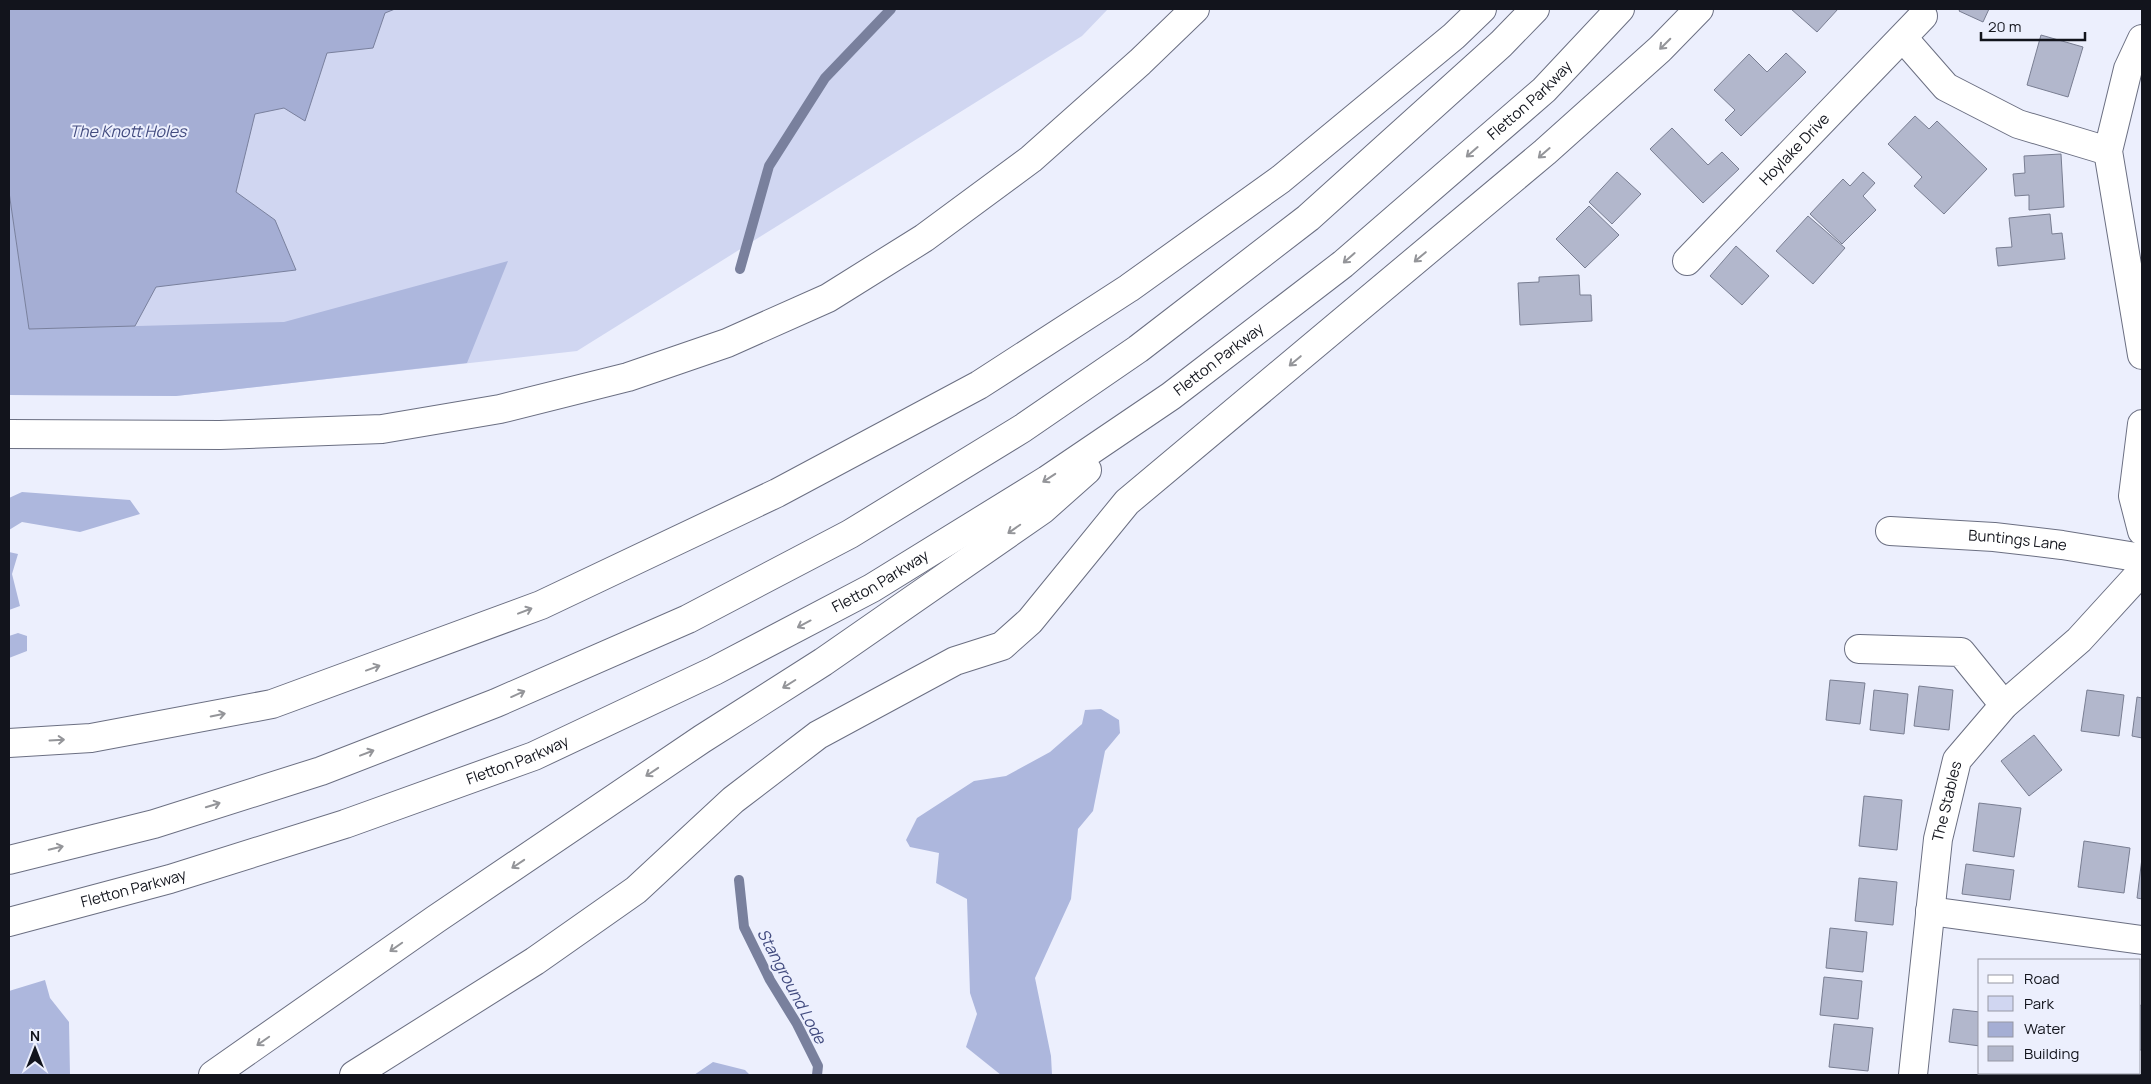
<svg xmlns="http://www.w3.org/2000/svg" width="2151" height="1084" viewBox="0 0 2151 1084" font-family="Manrope,sans-serif">
	<style>
		.green { fill: #d0d6f1 }
		.forest { fill: #adb7dd }
		.water { fill: #a5aed4; stroke: #79809d }
		.lines { fill: none; stroke-linecap: round; stroke-linejoin: round }
		.stream { stroke: #79809d; stroke-width: 10 }
		.building { fill: #b2b7cc; stroke: #797e92 }
		.minor-casing { stroke: #6b6f82; stroke-width: 30 }
		.major-casing { stroke: #6b6f82; stroke-width: 30 }
		.highway-casing { stroke: #6b6f82; stroke-width: 30 }
		.minor { stroke: #fff; stroke-width: 28 }
		.major { stroke: #fff; stroke-width: 28 }
		.highway { stroke: #fff; stroke-width: 28 }
		.oneway { stroke: #949599 }
		.labels { text-anchor: middle; stroke-width: 4; stroke-linejoin: round; paint-order: stroke }
		.street-label { font-size: 15px; fill: #12141c; stroke: #eceffd }
		.water-label { font-size: 16px; font-style: italic; fill: #424b7f; stroke: #eceffd }
	</style>
	<rect width="100%" height="100%" fill="#eceffd"/>
	<path class="green" d="M9 9H1108L1082 36 577 351 176 396 9 395Z"/>
	<path class="forest" d="M9 192 29 329 284 322 508 261 467 363 176 396 9 395Z
		M22 492 130 500 140 514 80 532 22 522 9 530V498Z
		M9 552 18 554 12 574 20 606 9 610Z
		M18 633 27 636V651L9 658V636Z
		M1101 709 1119 720 1120 733 1105 751 1093 811 1078 829 1071 899 1035 978 1051 1056 1052 1075H1001L966 1047 977 1014 970 993 967 899 936 883 939 853 910 847 906 840 917 818 974 781 1006 776 1050 752 1082 724 1085 710Z
		M45 980 50 998 69 1022 70 1075H9V991Z
		M713 1062 745 1070 750 1075H694Z"/>
	<path class="water" d="M9 9H395L385 13 373 48 327 53 305 121 284 108 255 114 236 192 275 220 296 270 156 287 135 326 29 329 9 192Z"/>
	<g class="lines">
		<path class="stream" d="M740 269 769 166 825 78 891 9
			M739 880 744 927 770 980 797 1024 818 1066 817 1075"/>
	</g>
	<path class="building" d="M1791 9H1838L1817 32Z
		M1960 9H1989L1983 22 1959 11Z
		M2041 35 2083 47 2068 97 2027 85Z
		M1786 53 1806 72 1741 136 1725 120 1735 110 1714 90 1749 54 1767 72Z
		M1915 116 1929 129 1937 121 1987 169 1944 214 1914 186 1922 177 1888 144Z
		M1672 128 1708 165 1722 152 1739 169 1703 203 1650 149Z
		M2061 154 2064 207 2029 210V195L2015 196 2013 174 2025 173 2024 156Z
		M1617 172 1641 194 1612 224 1589 202Z
		M1863 172 1875 183 1863 196 1876 210 1842 244 1810 214 1843 179 1850 186Z
		M1589 206 1619 235 1585 268 1556 239Z
		M2050 214 2052 234 2062 233 2065 259 1998 266 1996 248 2012 247 2009 218Z
		M1808 216 1845 248 1813 284 1776 251Z
		M1736 246 1769 276 1742 305 1710 276Z
		M1579 275 1580 295H1591L1592 321 1520 325 1518 283 1539 282V277Z
		M1830 680 1865 683 1860 724 1826 720Z
		M1919 686 1953 690 1949 730 1914 726Z
		M1874 690 1908 694 1904 734 1870 730Z
		M2087 690 2124 695 2119 736 2081 731Z
		M2137 697 2142 698V738L2132 736Z
		M2034 735 2062 770 2029 796 2001 761Z
		M1864 796 1902 800 1897 850 1859 846Z
		M1979 803 2021 808 2014 857 1973 851Z
		M2084 841 2130 848 2124 893 2078 887Z
		M2142 858V899L2137 898Z
		M1966 864 2014 870 2010 900 1962 894Z
		M1859 878 1897 882 1893 925 1855 921Z
		M1830 928 1867 932 1863 972 1826 968Z
		M1824 977 1862 981 1858 1019 1820 1015Z
		M2140 1005 2142 1006V1050H2140Z
		M1953 1009 1980 1012V1046L1949 1042Z
		M1834 1024 1873 1028 1868 1071 1829 1067Z"/>
	<g class="lines">
		<g class="minor-casing">
			<g id="minor">
				<path d="M1904 39 1946 87 2018 124 2108 151"/>
				<path d="M2142 39 2128 69 2108 151 2142 355"/>
				<path id="s1" d="M1687 261 1923 16"/>
				<path d="M2142 424 2133 496 2142 531"/>
				<path id="s2" d="M1890 531 1994 537 2062 545 2142 558"/>
				<path d="M1859 649 1961 652 2004 705"/>
				<path d="M1930 911 2142 940"/>
				<path d="M354 1075 535 961 636 890 733 800 818 735 955 661 1002 646 1030 621 1127 502 1545 152 1660 49 1699 9"/>
				<path id="s3" d="M1913 1075 1938 839 1957 760 2004 705 2079 640 2142 571"/>
			</g>
		</g>
		<g class="major-casing">
			<path id="major" d="M9 434 220 435 382 429 500 409 628 377 727 343 828 298 924 238 1031 159 1140 62 1195 9"/>
		</g>
		<g class="highway-casing">
			<g id="highway">
				<path d="M9 743 91 738 272 704 541 605 777 493 979 385 1129 288 1281 179 1454 36 1482 9"/>
				<path d="M9 860 154 824 321 771 496 703 688 619 850 534 1023 428 1138 349 1308 218 1501 44 1535 9"/>
				<path id="s4" d="M9 922 170 879 345 824 534 756 714 671 872 588 1047 480 1171 396 1343 264 1544 90 1620 9"/>
				<path d="M213 1075 436 919 702 739 823 662 1042 510 1087 470"/>
			</g>
		</g>
		<use href="#minor" class="minor"/>
		<use href="#major" class="major"/>
		<use href="#highway" class="highway"/>
	</g>
	<defs><path id="oneway-shaft" d="M-6 0H5M1.5-3L5.5 0L1.5 3" fill="none" stroke-width="1.6" stroke-linecap="round" stroke-linejoin="round" transform="scale(1.25)"/></defs>
	<g class="oneway">
		<use href="#oneway-shaft" transform="translate(1665 44) rotate(135)"/>
		<use href="#oneway-shaft" transform="translate(1472 152) rotate(139)"/>
		<use href="#oneway-shaft" transform="translate(1544 153) rotate(139)"/>
		<use href="#oneway-shaft" transform="translate(1420 257) rotate(140)"/>
		<use href="#oneway-shaft" transform="translate(1349 258) rotate(139)"/>
		<use href="#oneway-shaft" transform="translate(1295 361) rotate(140)"/>
		<use href="#oneway-shaft" transform="translate(1049 478) rotate(147)"/>
		<use href="#oneway-shaft" transform="translate(1014 529) rotate(145)"/>
		<use href="#oneway-shaft" transform="translate(525 611) rotate(-21)"/>
		<use href="#oneway-shaft" transform="translate(804 624) rotate(152)"/>
		<use href="#oneway-shaft" transform="translate(373 668) rotate(-20)"/>
		<use href="#oneway-shaft" transform="translate(789 684) rotate(148)"/>
		<use href="#oneway-shaft" transform="translate(518 694) rotate(-24)"/>
		<use href="#oneway-shaft" transform="translate(218 715) rotate(-11)"/>
		<use href="#oneway-shaft" transform="translate(57 740) rotate(-3)"/>
		<use href="#oneway-shaft" transform="translate(367 753) rotate(-21)"/>
		<use href="#oneway-shaft" transform="translate(652 772) rotate(146)"/>
		<use href="#oneway-shaft" transform="translate(213 805) rotate(-17)"/>
		<use href="#oneway-shaft" transform="translate(56 848) rotate(-14)"/>
		<use href="#oneway-shaft" transform="translate(518 864) rotate(146)"/>
		<use href="#oneway-shaft" transform="translate(396 947) rotate(145)"/>
		<use href="#oneway-shaft" transform="translate(263 1041) rotate(145)"/>
	</g>
	<g class="labels">
		<g class="street-label">
			<text dy="5" stroke="none"><textPath href="#s4" startOffset="1749">Fletton Parkway</textPath></text>
			<text dy="5" stroke="none"><textPath href="#s1" startOffset="155">Hoylake Drive</textPath></text>
			<text dy="5" stroke="none"><textPath href="#s4" startOffset="1344">Fletton Parkway</textPath></text>
			<text dy="5" stroke="none"><textPath href="#s2" startOffset="128">Buntings Lane</textPath></text>
			<text dy="5" stroke="none"><textPath href="#s4" startOffset="939">Fletton Parkway</textPath></text>
			<text dy="5" stroke="none"><textPath href="#s4" startOffset="534">Fletton Parkway</textPath></text>
			<text dy="5" stroke="none"><textPath href="#s3" startOffset="276">The Stables</textPath></text>
			<text dy="5" stroke="none"><textPath href="#s4" startOffset="129">Fletton Parkway</textPath></text>
		</g>
		<g class="water-label">
			<text x="128" y="137">The Knott Holes</text>
			<text transform="translate(792 986) rotate(62)" y="6">Stanground Lode</text>
		</g>
	</g>
	<rect width="2151" height="1084" fill="none" stroke="#12141c" stroke-width="20"/>
	<rect x="1978" y="959" width="162" height="115" fill="#eceffd" stroke="#9597a3"/>
	<rect x="1988" y="975" width="25" height="8" fill="#ffffff" stroke="#9597a3"/>
	<text x="2024" y="984" font-size="15" fill="#12141c">Road</text>
	<rect x="1988" y="996" width="25" height="15" fill="#d0d6f1" stroke="#9597a3"/>
	<text x="2024" y="1009" font-size="15" fill="#12141c">Park</text>
	<rect x="1988" y="1022" width="25" height="15" fill="#a5aed4" stroke="#9597a3"/>
	<text x="2024" y="1034" font-size="15" fill="#12141c">Water</text>
	<rect x="1988" y="1046" width="25" height="15" fill="#b2b7cc" stroke="#9597a3"/>
	<text x="2024" y="1059" font-size="15" fill="#12141c">Building</text>
	<g transform="translate(35 1049)" stroke="#eceffd" stroke-width="4" paint-order="stroke">
	<path d="M0-4L9 19L0 12L-9 19Z" fill="#12141c"/>
	<text y="-8" font-size="14" font-weight="bold" text-anchor="middle" fill="#12141c">N</text>
	</g>
	<path d="M1981 32v8h104v-8" fill="none" stroke="#12141c" stroke-width="2.5"/>
	<text x="1988" y="32" font-size="15" fill="#12141c" stroke="#eceffd" stroke-width="4" paint-order="stroke">20 m</text>
</svg>
